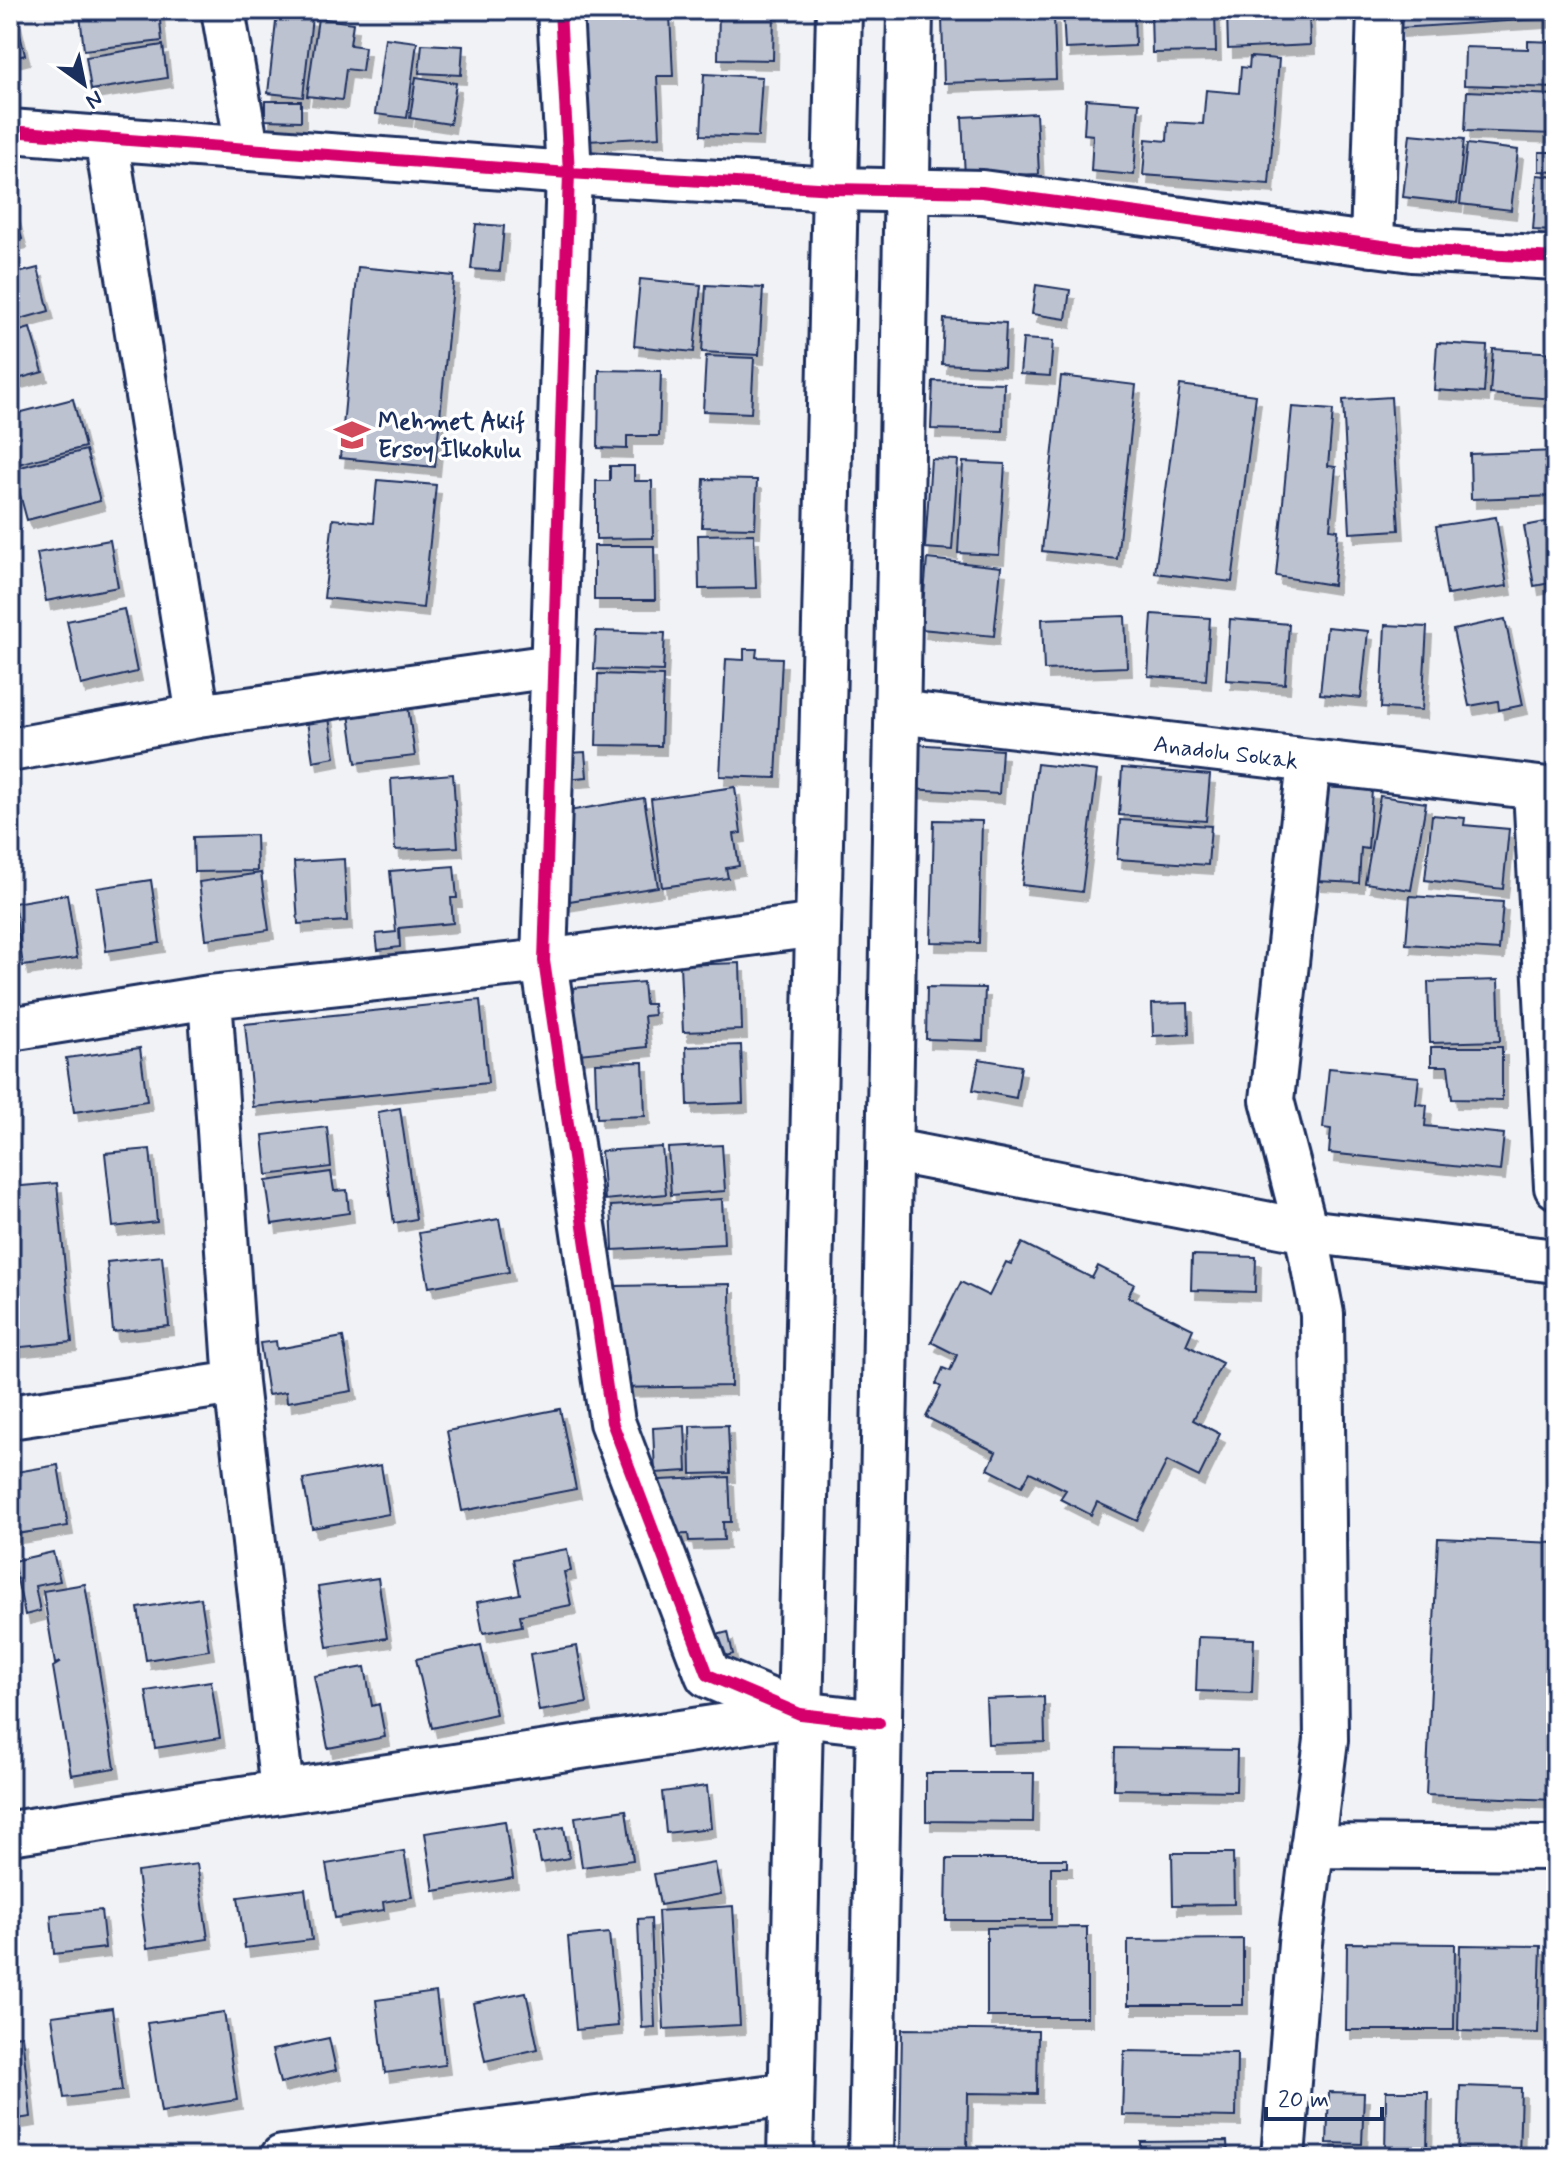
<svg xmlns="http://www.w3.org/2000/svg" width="1566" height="2167" viewBox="0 0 1566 2167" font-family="Mynerve,sans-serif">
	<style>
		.building { fill: #bcc2d0; stroke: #1b2f5e; stroke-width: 2; filter: url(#shadow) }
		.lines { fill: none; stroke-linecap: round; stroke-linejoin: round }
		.minor-casing { stroke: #1b2f5e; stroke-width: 48 }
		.tertiary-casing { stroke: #1b2f5e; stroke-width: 50 }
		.secondary-casing { stroke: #1b2f5e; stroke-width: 50 }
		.minor { stroke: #fff; stroke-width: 42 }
		.tertiary { stroke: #fff; stroke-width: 44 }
		.secondary { stroke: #fff; stroke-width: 44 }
		.cycleway-casing { stroke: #fff; stroke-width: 17 }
		.cycleway { stroke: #d6006c; stroke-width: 12 }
		.labels { text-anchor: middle; stroke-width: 7; stroke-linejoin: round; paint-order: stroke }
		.poi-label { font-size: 24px; font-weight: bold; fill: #1b2f5e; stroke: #fff; text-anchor: start }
		.street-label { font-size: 24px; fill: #1b2f5e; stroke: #fff }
	</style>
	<defs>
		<filter id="shadow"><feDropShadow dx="5" dy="9" stdDeviation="0" flood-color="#0004"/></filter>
	</defs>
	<rect width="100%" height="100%" fill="#f1f2f5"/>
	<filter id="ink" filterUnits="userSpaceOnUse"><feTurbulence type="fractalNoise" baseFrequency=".0125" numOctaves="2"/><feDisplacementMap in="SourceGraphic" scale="16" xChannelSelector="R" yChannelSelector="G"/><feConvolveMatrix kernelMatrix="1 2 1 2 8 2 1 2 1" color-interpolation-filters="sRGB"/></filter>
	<g filter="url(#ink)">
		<path class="building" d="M126 10H159L162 41 84 50 80 15Z
			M719 10H774L773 60 718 59Z
			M1063 10H1134L1135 46 1065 49Z
			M1151 10H1215L1216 52 1152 53Z
			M1227 10H1309L1310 45 1228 49Z
			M1398 10H1552L1554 18 1399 28Z
			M277 13 312 17 303 97 268 93Z
			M670 15 673 76H657L660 137 588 141 582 20Z
			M1054 15 1056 79 944 83 942 19Z
			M16 18 25 55 10 59V19Z
			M318 18 353 23 350 45 365 47 362 71 346 69 342 100 307 96Z
			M385 38 417 42 407 118 375 114Z
			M1528 41 1556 42V88L1464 85 1465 47 1528 49Z
			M422 44 463 46 461 75 419 73Z
			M163 45 167 78 91 90 86 57Z
			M1250 57 1279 59 1269 184 1143 175 1146 139 1167 141 1168 122 1203 124 1206 90 1239 93 1241 67 1249 68Z
			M704 74 762 77 758 137 701 135Z
			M416 77 456 83 450 124 410 118Z
			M1467 91 1556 95V134L1465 131Z
			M1086 99 1139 103 1134 175 1091 171 1093 135 1084 134Z
			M265 101H301V121L265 120Z
			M1036 113 1039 174 965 177 962 117Z
			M1410 134 1464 139 1457 203 1403 197Z
			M1467 144 1518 150 1511 210 1460 204Z
			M1539 152H1556V172L1539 171Z
			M1537 175 1556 177V231L1533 230Z
			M10 196 22 239 10 242Z
			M476 224 504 226 500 271 471 269Z
			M358 267 454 276 435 467 340 458Z
			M38 268 49 311 10 322V275Z
			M640 279 701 285 694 352 634 346Z
			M706 285 763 288 759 355 702 352Z
			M1036 285 1070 290 1066 319 1032 314Z
			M944 319 1006 323 1004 367 942 364Z
			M30 328 43 372 10 381V334Z
			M1023 339 1053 341 1050 376 1020 374Z
			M1437 343 1487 346 1484 393 1434 390Z
			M1493 349 1556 353V399L1490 394Z
			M706 356 754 358 751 413 703 411Z
			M599 370 661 371 659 436H627V449L598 448Z
			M1061 376 1136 385 1117 559 1042 551Z
			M933 381 1004 383 1003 431 931 429Z
			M1180 385 1256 395 1232 582 1155 573Z
			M1391 397 1399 530 1350 533 1343 400Z
			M73 399 85 447 10 466V415Z
			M1292 407 1333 410 1328 466 1336 467 1330 529 1338 530 1333 585 1276 576Z
			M86 450 100 501 27 520 13 469Z
			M1556 451V496L1471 499 1470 454Z
			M931 459 958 460 952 550 925 548Z
			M963 462 1005 464 999 555 958 553Z
			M610 466H634V481H652L653 538 596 539V481H610Z
			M704 479 757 480 755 528 702 527Z
			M377 480 436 485 423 608 324 598 333 519 373 523Z
			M1496 517 1507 586 1447 595 1436 526Z
			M1556 520V582L1534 586 1524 526Z
			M754 534 756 588 699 589 698 535Z
			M110 540 118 587 46 601 37 553Z
			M594 546H654L655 600H594Z
			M927 559 1001 567 994 636 921 629Z
			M124 609 137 672 81 685 67 621Z
			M1152 614 1210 618 1206 680 1148 676Z
			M1125 616 1127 667 1044 670 1042 619Z
			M1230 619 1289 624 1285 684 1226 680Z
			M1505 619 1523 705 1499 710 1498 701 1469 706 1453 630Z
			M1385 625 1427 627 1422 710 1381 708Z
			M1327 627 1368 631 1361 698 1320 694Z
			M596 631 665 633 663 671 594 669Z
			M744 649H757L756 657 782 658 776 778 720 776 726 659 744 660Z
			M598 674 663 676 661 746 596 745Z
			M406 692 415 756 356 763 347 700Z
			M327 705 335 757 313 761 305 708Z
			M912 744 1002 750 999 794 909 789Z
			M585 752 587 777 553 780 551 754Z
			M1037 764 1097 771 1082 892 1022 885Z
			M1122 768 1210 775 1206 821 1119 815Z
			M453 774 458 847 395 850 391 779Z
			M735 787 741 833 734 834 739 866 726 868 728 878 662 887 651 799Z
			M1321 787 1372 790 1368 849 1361 848 1359 883 1316 881Z
			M1380 796 1426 803 1411 890 1365 883Z
			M644 798 658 887 563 902 557 813Z
			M1432 815 1465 818 1464 825 1509 829 1503 889 1425 880Z
			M934 820 982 821 979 943 931 942Z
			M1120 820 1211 826 1208 865 1117 859Z
			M256 835 257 871 194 872 193 837Z
			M344 859 347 921 298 924 294 862Z
			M454 866 457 898H451L453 923 399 928 400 947 378 950 376 934 396 932 390 871Z
			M261 873 269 930 206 939 199 882Z
			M151 880 160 943 106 951 97 888Z
			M67 894 77 958 23 966 14 903Z
			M1410 896 1503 902 1499 950 1406 944Z
			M740 963 742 1030 683 1032 680 965Z
			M1498 980 1500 1041 1430 1043 1428 982Z
			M643 982 645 1004H653L654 1015 644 1016 647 1047 579 1054 573 988Z
			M927 987 985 988 983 1041 926 1039Z
			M480 1000 488 1083 253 1107 245 1024Z
			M1188 1003 1189 1034 1153 1036 1152 1004Z
			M741 1045 743 1103 688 1105 686 1047Z
			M1431 1047H1502V1100L1452 1099 1448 1066H1431Z
			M140 1048 147 1101 74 1112 66 1058Z
			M979 1059 1021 1066 1016 1098 973 1090Z
			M643 1062 645 1116 597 1118 595 1063Z
			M1329 1068 1419 1077 1416 1104 1427 1105 1425 1126 1504 1134 1500 1171 1329 1153 1331 1129 1323 1128Z
			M400 1108 416 1219 394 1223 378 1112Z
			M327 1127 331 1167 267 1175 263 1135Z
			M722 1145 725 1191 671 1195 668 1148Z
			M662 1147 666 1194 605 1200 601 1151Z
			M150 1149 157 1222 113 1227 105 1153Z
			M331 1172 334 1191 347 1190 349 1213 272 1224 266 1181Z
			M57 1183 72 1342 12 1348 10 1187Z
			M722 1199 724 1244 613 1250 611 1206Z
			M499 1219 509 1272 429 1287 419 1233Z
			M1022 1243 1092 1278 1098 1266 1134 1284 1128 1297 1193 1329 1186 1345 1222 1363 1193 1420 1220 1434 1199 1477 1167 1461 1137 1521 1097 1502 1091 1515 1060 1499 1066 1490 1030 1472 1022 1486 988 1469 996 1452 926 1417 941 1387 936 1384 943 1368 950 1371 957 1355 931 1342 961 1282 989 1296 1006 1262 1011 1264Z
			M1192 1255 1256 1257 1255 1292 1191 1290Z
			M162 1256 169 1326 113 1332 107 1262Z
			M730 1284 731 1386 614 1388 613 1286Z
			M343 1337 352 1391 287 1402 286 1392 268 1395 260 1343 276 1341 277 1349Z
			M560 1409 576 1489 462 1511 447 1431Z
			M728 1425 730 1473 691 1474 690 1426Z
			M685 1426 687 1471 655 1473 653 1428Z
			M58 1465 68 1526 10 1535V1473Z
			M381 1465 389 1514 312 1528 303 1479Z
			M729 1477 731 1522H723L724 1540 689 1541 688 1534 663 1535 660 1480Z
			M1438 1538 1556 1543V1800L1426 1795Z
			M567 1549 571 1571 564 1572 571 1605 520 1615 522 1626 483 1633 477 1602 520 1594 513 1559Z
			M53 1552 60 1581 35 1586 40 1611 25 1615 13 1561Z
			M378 1578 387 1638 327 1647 318 1587Z
			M85 1584 115 1768 71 1775 53 1667 61 1662 55 1664 43 1591Z
			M201 1598 209 1650 146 1660 138 1608Z
			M728 1632 733 1654 707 1661 701 1639Z
			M1198 1637 1254 1639 1252 1693 1196 1691Z
			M481 1645 496 1714 432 1728 416 1659Z
			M577 1646 587 1703 539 1711 530 1654Z
			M365 1667 372 1706 379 1704 385 1737 328 1748 314 1676Z
			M211 1681 220 1738 155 1748 146 1691Z
			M1044 1697 1045 1742 988 1744 986 1699Z
			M1115 1748 1237 1750 1236 1791 1114 1789Z
			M926 1773H1034L1033 1822 926 1821Z
			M707 1786 711 1828 666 1833 662 1792Z
			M626 1810 633 1860 582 1867 575 1817Z
			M505 1821 513 1878 434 1891 425 1833Z
			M564 1827 569 1858 541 1863 535 1832Z
			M404 1851 412 1897 383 1902 384 1910 335 1918 326 1864Z
			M1172 1853H1233L1234 1904 1173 1905Z
			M947 1859H1067V1867H1051V1920H946Z
			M715 1863 721 1894 660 1905 654 1874Z
			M197 1864 208 1939 147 1948 137 1872Z
			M305 1889 312 1940 245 1948 238 1897Z
			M733 1906 740 2025 664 2029 658 1911Z
			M101 1910 105 1948 54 1954 51 1915Z
			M651 1918 655 2027 642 2028 638 1919Z
			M1087 1927V2017H987V1928Z
			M609 1933 618 2026 576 2030 568 1937Z
			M1243 1939V2005H1128V1940Z
			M1347 1943 1455 1944 1454 2030H1346Z
			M1460 1945 1541 1946 1538 2033 1458 2031Z
			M436 1992 445 2065 385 2073 376 2000Z
			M526 1992 538 2049 485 2061 473 2003Z
			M112 2008 122 2091 64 2098 52 2016Z
			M224 2012 237 2100 161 2112 147 2023Z
			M902 2029 1038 2031 1037 2094 968 2093 967 2157H900Z
			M22 2035 31 2117 10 2120V2036Z
			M329 2038 336 2070 280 2083 272 2050Z
			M1124 2051 1237 2053 1236 2117 1122 2115Z
			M1460 2086 1521 2088 1519 2157H1458Z
			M1386 2091H1428L1427 2157H1385Z
			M1329 2092 1364 2093 1362 2144 1327 2143Z
			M1552 2104H1556V2157H1550Z
			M1227 2141 1228 2157H1141V2142Z
			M560 2150 561 2157H514Z
			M1328 2150H1359V2157H1328Z"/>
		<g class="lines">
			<g class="minor-casing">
				<path id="minor" d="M223 10 247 148
					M10 131 569 173 834 189 982 192 1412 250 1556 258
					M106 138 198 716
					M1372 245 1379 10
					M897 712 1556 790
					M10 750 198 716 552 666
					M1535 789 1556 1187
					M210 997 236 1383 282 1791
					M10 1029 210 997 544 961 817 925
					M889 1150 1306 1231 1556 1261
					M10 1417 236 1383
					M10 1833 800 1714
					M1312 1846 1556 1848
					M282 2157 791 2094
					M1283 2157 1300 1943 1326 1740 1322 1314 1306 1231 1272 1100 1309 762"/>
			</g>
			<g class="tertiary-casing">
				<path id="tertiary" d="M560 10 569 173 544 961 612 1422 708 1675 800 1714 879 1723"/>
			</g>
			<g class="secondary-casing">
				<path id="secondary" d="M790 2157 839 10
					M871 2157 910 10"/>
			</g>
			<use href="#minor" class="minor"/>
			<use href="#tertiary" class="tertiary"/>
			<use href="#secondary" class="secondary"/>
			<g class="cycleway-casing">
				<path id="cycleway" d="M560 10 569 173 544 961 612 1422 708 1675 800 1714 879 1723
					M10 131 569 173 834 189 982 192 1412 250 1556 258"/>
			</g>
			<use href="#cycleway" class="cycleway"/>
		</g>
	</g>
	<defs>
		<g id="school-bare" transform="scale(2.76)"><path d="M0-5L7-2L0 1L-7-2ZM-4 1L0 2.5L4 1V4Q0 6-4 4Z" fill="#d1495b" stroke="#fff" stroke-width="2.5" paint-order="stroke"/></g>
	</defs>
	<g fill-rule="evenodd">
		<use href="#school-bare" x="352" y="435"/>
	</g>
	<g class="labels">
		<g class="poi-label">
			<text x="378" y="429">Mehmet Akif<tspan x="378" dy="28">Ersoy İlkokulu</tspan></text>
		</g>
		<g class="street-label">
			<text transform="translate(1226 752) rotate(7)" y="8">Anadolu Sokak</text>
		</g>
	</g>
	<rect width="1566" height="2167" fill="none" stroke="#fff" stroke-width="40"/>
	<rect x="20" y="20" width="1526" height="2127" fill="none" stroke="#1b2f5e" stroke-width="3" filter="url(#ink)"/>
	<g transform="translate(84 84) rotate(147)" stroke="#ffffff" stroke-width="6" paint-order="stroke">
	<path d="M0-6L14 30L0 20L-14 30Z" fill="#1b2f5e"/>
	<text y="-12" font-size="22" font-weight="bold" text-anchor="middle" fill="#1b2f5e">N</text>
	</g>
	<path d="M1266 2107v12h116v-12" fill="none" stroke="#1b2f5e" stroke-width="4"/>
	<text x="1278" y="2107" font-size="24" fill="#1b2f5e" stroke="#ffffff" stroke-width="6" paint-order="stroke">20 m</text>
</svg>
